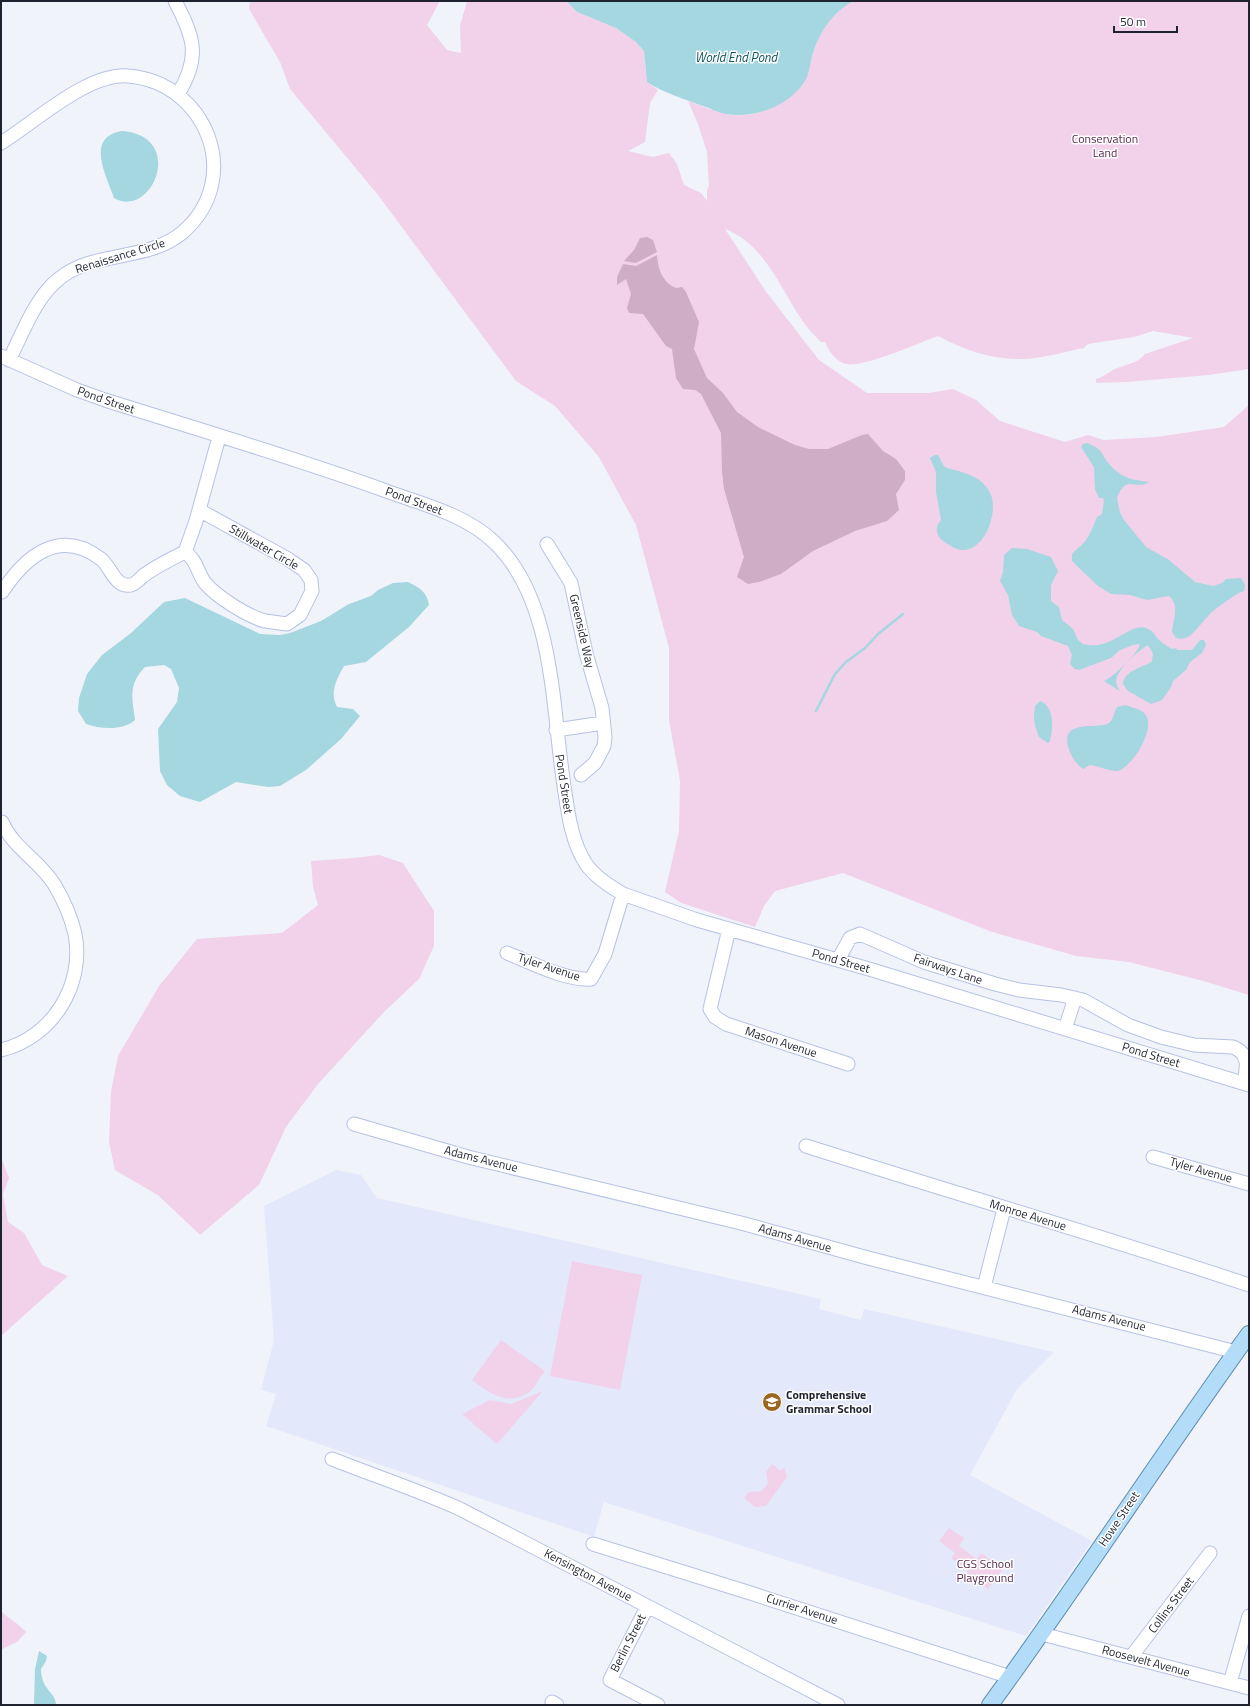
<svg xmlns="http://www.w3.org/2000/svg" width="1250" height="1706" viewBox="0 0 1250 1706" font-family="'Titillium Web',sans-serif">
	<style>
		.built { fill: #e3e9fa }
		.green { fill: #f2d1eb }
		.forest { fill: #cfadc7 }
		.water { fill: #a4d7df }
		.lines { fill: none; stroke-linecap: round; stroke-linejoin: round }
		.stream { stroke: #a4d7df; stroke-width: 2.5 }
		.minor-casing { stroke: #b6c2e4; stroke-width: 15 }
		.major-casing { stroke: #5d8cae; stroke-width: 18 }
		.minor { stroke: #fff; stroke-width: 13 }
		.major { stroke: #b2dcf7; stroke-width: 16 }
		.labels { text-anchor: middle; stroke-width: 3; stroke-linejoin: round; paint-order: stroke }
		.park-label { font-size: 12px; fill: #562a4e; stroke: #fff }
		.street-label { font-size: 12px; fill: #1f2330; stroke: #fff }
		.poi-label { font-size: 12px; font-weight: bold; fill: #1f2330; stroke: #fff; text-anchor: start }
		.water-label { font-size: 13px; font-style: italic; fill: #0d555e; stroke: #fff }
	</style>
	<rect width="100%" height="100%" fill="#f1f3fb"/>
	<path class="built" d="M336 1170 361 1175 377 1198 821 1299 819 1309 861 1320 864 1309 1054 1352 1017 1389 970 1475 1092 1541 1026 1636 604 1502 594 1537 266 1426 276 1394 261 1390 274 1340 264 1206Z"/>
	<path class="green" d="M250 1H440L427 25 447 50 461 53 460 26 467 1H566L577 12 616 28 636 42 644 51 647 82 658 90 650 103 645 142 628 151 653 157 669 153 677 164 684 185 701 193 707 201V190L709 186 707 152 698 124 688 101C700 105 713 111 725 114 755 120 793 104 806 77 810 69 811 59 814 50 820 29 834 12 853 1H1249V369L1209 375 1126 382 1096 383V379C1103 377 1107 373 1113 370 1124 364 1138 364 1145 354L1193 338 1153 331 1134 337 1088 344 1084 348C1064 352 1043 358 1023 359 993 360 964 350 938 336 919 343 862 368 846 364 836 362 828 350 825 342H821C815 336 809 330 804 323 781 290 765 244 725 229L767 293 819 360 867 393H928L953 389 976 400 1000 421 1065 442 1088 435 1104 440 1156 437 1224 427 1249 405V995L1207 982 1129 962 1076 956 992 932 843 873 775 891 764 906 755 927 681 903 665 892 679 831 680 781 669 720V648L636 525 599 457 555 406 516 381 378 195 290 89 280 62 249 9Z
		M379 855 403 863 434 911V946L419 979 384 1012 318 1084 286 1127 259 1185 200 1235 159 1196 115 1170 109 1142 111 1092 118 1056 159 986 197 939 282 933 318 905 313 887 311 861 354 858Z
		M1 1157 9 1178 3 1194 8 1222 24 1233 42 1265 68 1276 1 1336Z
		M572 1261 642 1275 620 1390 550 1376Z
		M501 1340 545 1371C540 1377 535 1388 528 1393 507 1406 489 1393 472 1380Z
		M543 1391 497 1444 462 1414 490 1400 511 1404Z
		M772 1464 781 1471 784 1467 787 1477 766 1506 755 1507 744 1498 749 1492 762 1491 768 1484 766 1472Z
		M949 1528 964 1538 959 1546 977 1559 981 1553 1003 1569 988 1589 966 1573 968 1570 951 1558 955 1553 939 1541Z
		M1 1611C9 1619 18 1623 26 1632L18 1641 1 1650Z"/>
	<path class="forest" d="M647 237 653 240 657 252 636 263 624 261 634 250 640 238Z
		M657 255C658 269 662 282 676 288L682 287 686 292 699 322 694 349 707 378 723 393 737 412 758 427 795 445 809 449H828L862 435 868 434 883 451 896 459 905 471V480L896 494 899 510 887 521 855 531 813 551 781 574 759 582 748 584 737 577 744 557 724 489 722 472 721 433 701 394 695 390 683 389 676 378 672 349 666 346 643 314 629 313 627 308 631 294 626 279 617 285V277L623 264 636 266Z"/>
	<path class="water" d="M566 1H853C834 12 821 29 814 50 811 58 810 69 807 77 793 105 756 119 726 114 718 113 710 108 703 106 684 99 664 93 647 82L644 51 636 42 616 28 577 12Z
		M122 131C187 136 152 220 114 198 106 175 85 137 122 131Z
		M1087 443C1104 450 1100 453 1110 465 1122 478 1132 480 1149 482 1137 491 1126 473 1117 498L1120 513 1124 520 1146 547 1169 560 1195 582 1213 586 1222 583 1226 579 1241 578 1245 585 1244 591C1238 592 1213 610 1208 616 1200 624 1190 643 1176 638L1172 632C1173 620 1180 605 1169 596L1147 600 1130 595 1111 594 1098 586 1072 561V554C1076 549 1083 545 1086 540 1091 532 1094 525 1097 517L1102 514 1104 501 1103 498H1099L1095 489 1094 467 1081 447 1083 444Z
		M935 455H938C940 459 942 463 944 466 947 469 952 469 955 470 969 474 985 479 991 495 998 513 985 551 962 550 956 550 948 544 943 541 935 535 935 526 941 520L936 492V472L930 458Z
		M1012 548 1027 549 1051 557 1058 571 1051 585V601L1059 607 1062 620 1073 629 1078 640 1083 644C1111 652 1129 622 1146 628 1153 630 1155 636 1159 640 1163 644 1168 646 1172 649L1176 648 1177 650H1192L1200 640H1204L1206 645 1202 653 1190 662 1186 670 1173 681 1171 687 1162 700 1151 704 1128 691 1123 684C1125 669 1142 669 1152 661L1153 654 1148 645C1138 651 1117 669 1116 681 1116 685 1118 688 1120 691L1104 681C1112 678 1139 653 1140 644L1133 645 1120 650 1111 658 1079 670 1075 669 1070 664 1072 655 1068 646 1041 636 1037 632 1019 626 1012 615 1008 595 1000 581 1003 572 1004 555Z
		M408 582C419 587 427 592 429 605L409 627 366 662 344 666C337 679 329 692 337 707L353 709 360 716 341 739 306 770 280 786 268 787 236 782 200 802 180 796 167 785 160 771 158 729 177 702 179 688 171 669 164 665 145 667C128 685 132 697 135 720 123 731 100 729 86 724L78 711 79 698 87 674 102 655 131 633 164 602 185 598 260 634 280 635 290 633 321 621 349 604 371 596 378 590 393 583Z
		M1040 701C1055 706 1053 730 1050 741L1048 743 1039 737 1035 726 1034 717 1035 706Z
		M1126 705C1132 708 1141 709 1145 714 1157 728 1132 767 1118 771 1113 772 1097 766 1091 765 1088 765 1086 768 1083 769 1076 764 1070 755 1068 746 1061 718 1100 730 1109 723 1113 720 1114 712 1117 707Z
		M39 1651 47 1656 46 1661 41 1669C41 1676 43 1683 47 1688 51 1694 56 1697 56 1705H34L35 1669Z"/>
	<g class="lines">
		<path class="stream" d="M816 711 835 674 846 662 865 648 878 634 903 614"/>
		<g class="minor-casing">
			<path id="minor" d="M175 1C194 37 201 57 178 94
				M1 143C35 122 87 73 128 76 206 82 245 178 183 232 148 262 95 250 60 278 35 297 23 333 9 360
				M1 356 77 390 105 400C200 430 296 458 389 492 425 505 466 515 494 542 555 600 552 709 564 786 568 812 571 841 586 864 595 877 609 886 623 894L697 920 869 969 1249 1085
				M547 544 571 583 586 653 602 708 605 737 604 746 595 763 581 775
				M185 552C197 560 197 572 205 583 217 597 247 616 265 621 272 622 280 623 287 624L300 615 312 591 311 580 304 570 288 559 199 510
				M2 592C25 557 59 527 101 559 111 567 115 588 131 585 135 584 140 579 143 576 156 566 171 559 185 552L196 521 219 437
				M556 730 603 723
				M729 929 710 1009 715 1017 726 1024 848 1064
				M507 953C530 962 566 981 591 979L605 954 623 894
				M838 960 850 938 860 934 924 962 995 984 1019 990 1061 995 1083 1000 1128 1025 1161 1037 1194 1045 1233 1047C1250 1054 1247 1067 1244 1083
				M1065 1029 1075 998
				M1 1050C52 1038 85 985 75 934 71 916 63 899 54 884 39 860 13 848 2 822
				M354 1124 468 1157 741 1223 868 1258 1236 1352
				M806 1146C954 1193 1102 1236 1249 1285
				M1153 1157 1249 1184
				M984 1287 1004 1209
				M332 1459C375 1476 418 1490 460 1509L838 1705
				M593 1544 744 1591 1010 1677
				M647 1607 610 1680 658 1705
				M1042 1634 1249 1688
				M1131 1657 1210 1553
				M1230 1683 1249 1616
				M552 1702 557 1705"/>
		</g>
		<g class="major-casing">
			<path id="major" d="M990 1705C1079 1583 1161 1456 1249 1334"/>
		</g>
		<use href="#minor" class="minor"/>
		<use href="#major" class="major"/>
	</g>
	<defs>
		<g id="school-disc" transform="scale(1)"><circle r="9.5" fill="#9d6620" stroke="#fff"/><path d="M0-5L7-2L0 1L-7-2ZM-4 1L0 2.5L4 1V4Q0 6-4 4Z" fill="#fff"/></g>
	</defs>
	<g fill-rule="evenodd">
		<use href="#school-disc" x="772" y="1402"/>
	</g>
	<g class="labels">
		<g class="park-label">
			<text x="1105" y="143">Conservation<tspan x="1105" dy="14">Land</tspan></text>
			<text x="985" y="1568">CGS School<tspan x="985" dy="14">Playground</tspan></text>
		</g>
		<g class="street-label">
			<text transform="translate(120 256) rotate(-17)" y="4">Renaissance Circle</text>
			<text transform="translate(106 400) rotate(19)" y="4">Pond Street</text>
			<text transform="translate(414 501) rotate(20)" y="4">Pond Street</text>
			<text transform="translate(264 547) rotate(30)" y="4">Stillwater Circle</text>
			<text transform="translate(582 631) rotate(77)" y="4">Greenside Way</text>
			<text transform="translate(564 784) rotate(81)" y="4">Pond Street</text>
			<text transform="translate(841 961) rotate(16)" y="4">Pond Street</text>
			<text transform="translate(549 967) rotate(18)" y="4">Tyler Avenue</text>
			<text transform="translate(948 969) rotate(19)" y="4">Fairways Lane</text>
			<text transform="translate(781 1042) rotate(18)" y="4">Mason Avenue</text>
			<text transform="translate(1151 1055) rotate(17)" y="4">Pond Street</text>
			<text transform="translate(481 1159) rotate(14)" y="4">Adams Avenue</text>
			<text transform="translate(1201 1170) rotate(16)" y="4">Tyler Avenue</text>
			<text transform="translate(1028 1215) rotate(17)" y="4">Monroe Avenue</text>
			<text transform="translate(795 1238) rotate(16)" y="4">Adams Avenue</text>
			<text transform="translate(1109 1318) rotate(14)" y="4">Adams Avenue</text>
			<text transform="translate(1119 1519) rotate(-56)" y="4">Howe Street</text>
			<text transform="translate(588 1575) rotate(28)" y="4">Kensington Avenue</text>
			<text transform="translate(1171 1605) rotate(-53)" y="4">Collins Street</text>
			<text transform="translate(802 1609) rotate(18)" y="4">Currier Avenue</text>
			<text transform="translate(628 1643) rotate(-63)" y="4">Berlin Street</text>
			<text transform="translate(1146 1661) rotate(15)" y="4">Roosevelt Avenue</text>
		</g>
		<g class="poi-label">
			<text x="786" y="1399">Comprehensive<tspan x="786" dy="14">Grammar School</tspan></text>
		</g>
		<g class="water-label">
			<text x="736" y="62">World End Pond</text>
		</g>
	</g>
	<rect width="1250" height="1706" fill="none" stroke="#1f2330" stroke-width="4"/>
	<path d="M1114 26v6h63v-6" fill="none" stroke="#1f2330" stroke-width="2"/>
	<text x="1120" y="26" font-size="12" fill="#1f2330" stroke="#ffffff" stroke-width="3" paint-order="stroke">50 m</text>
</svg>
